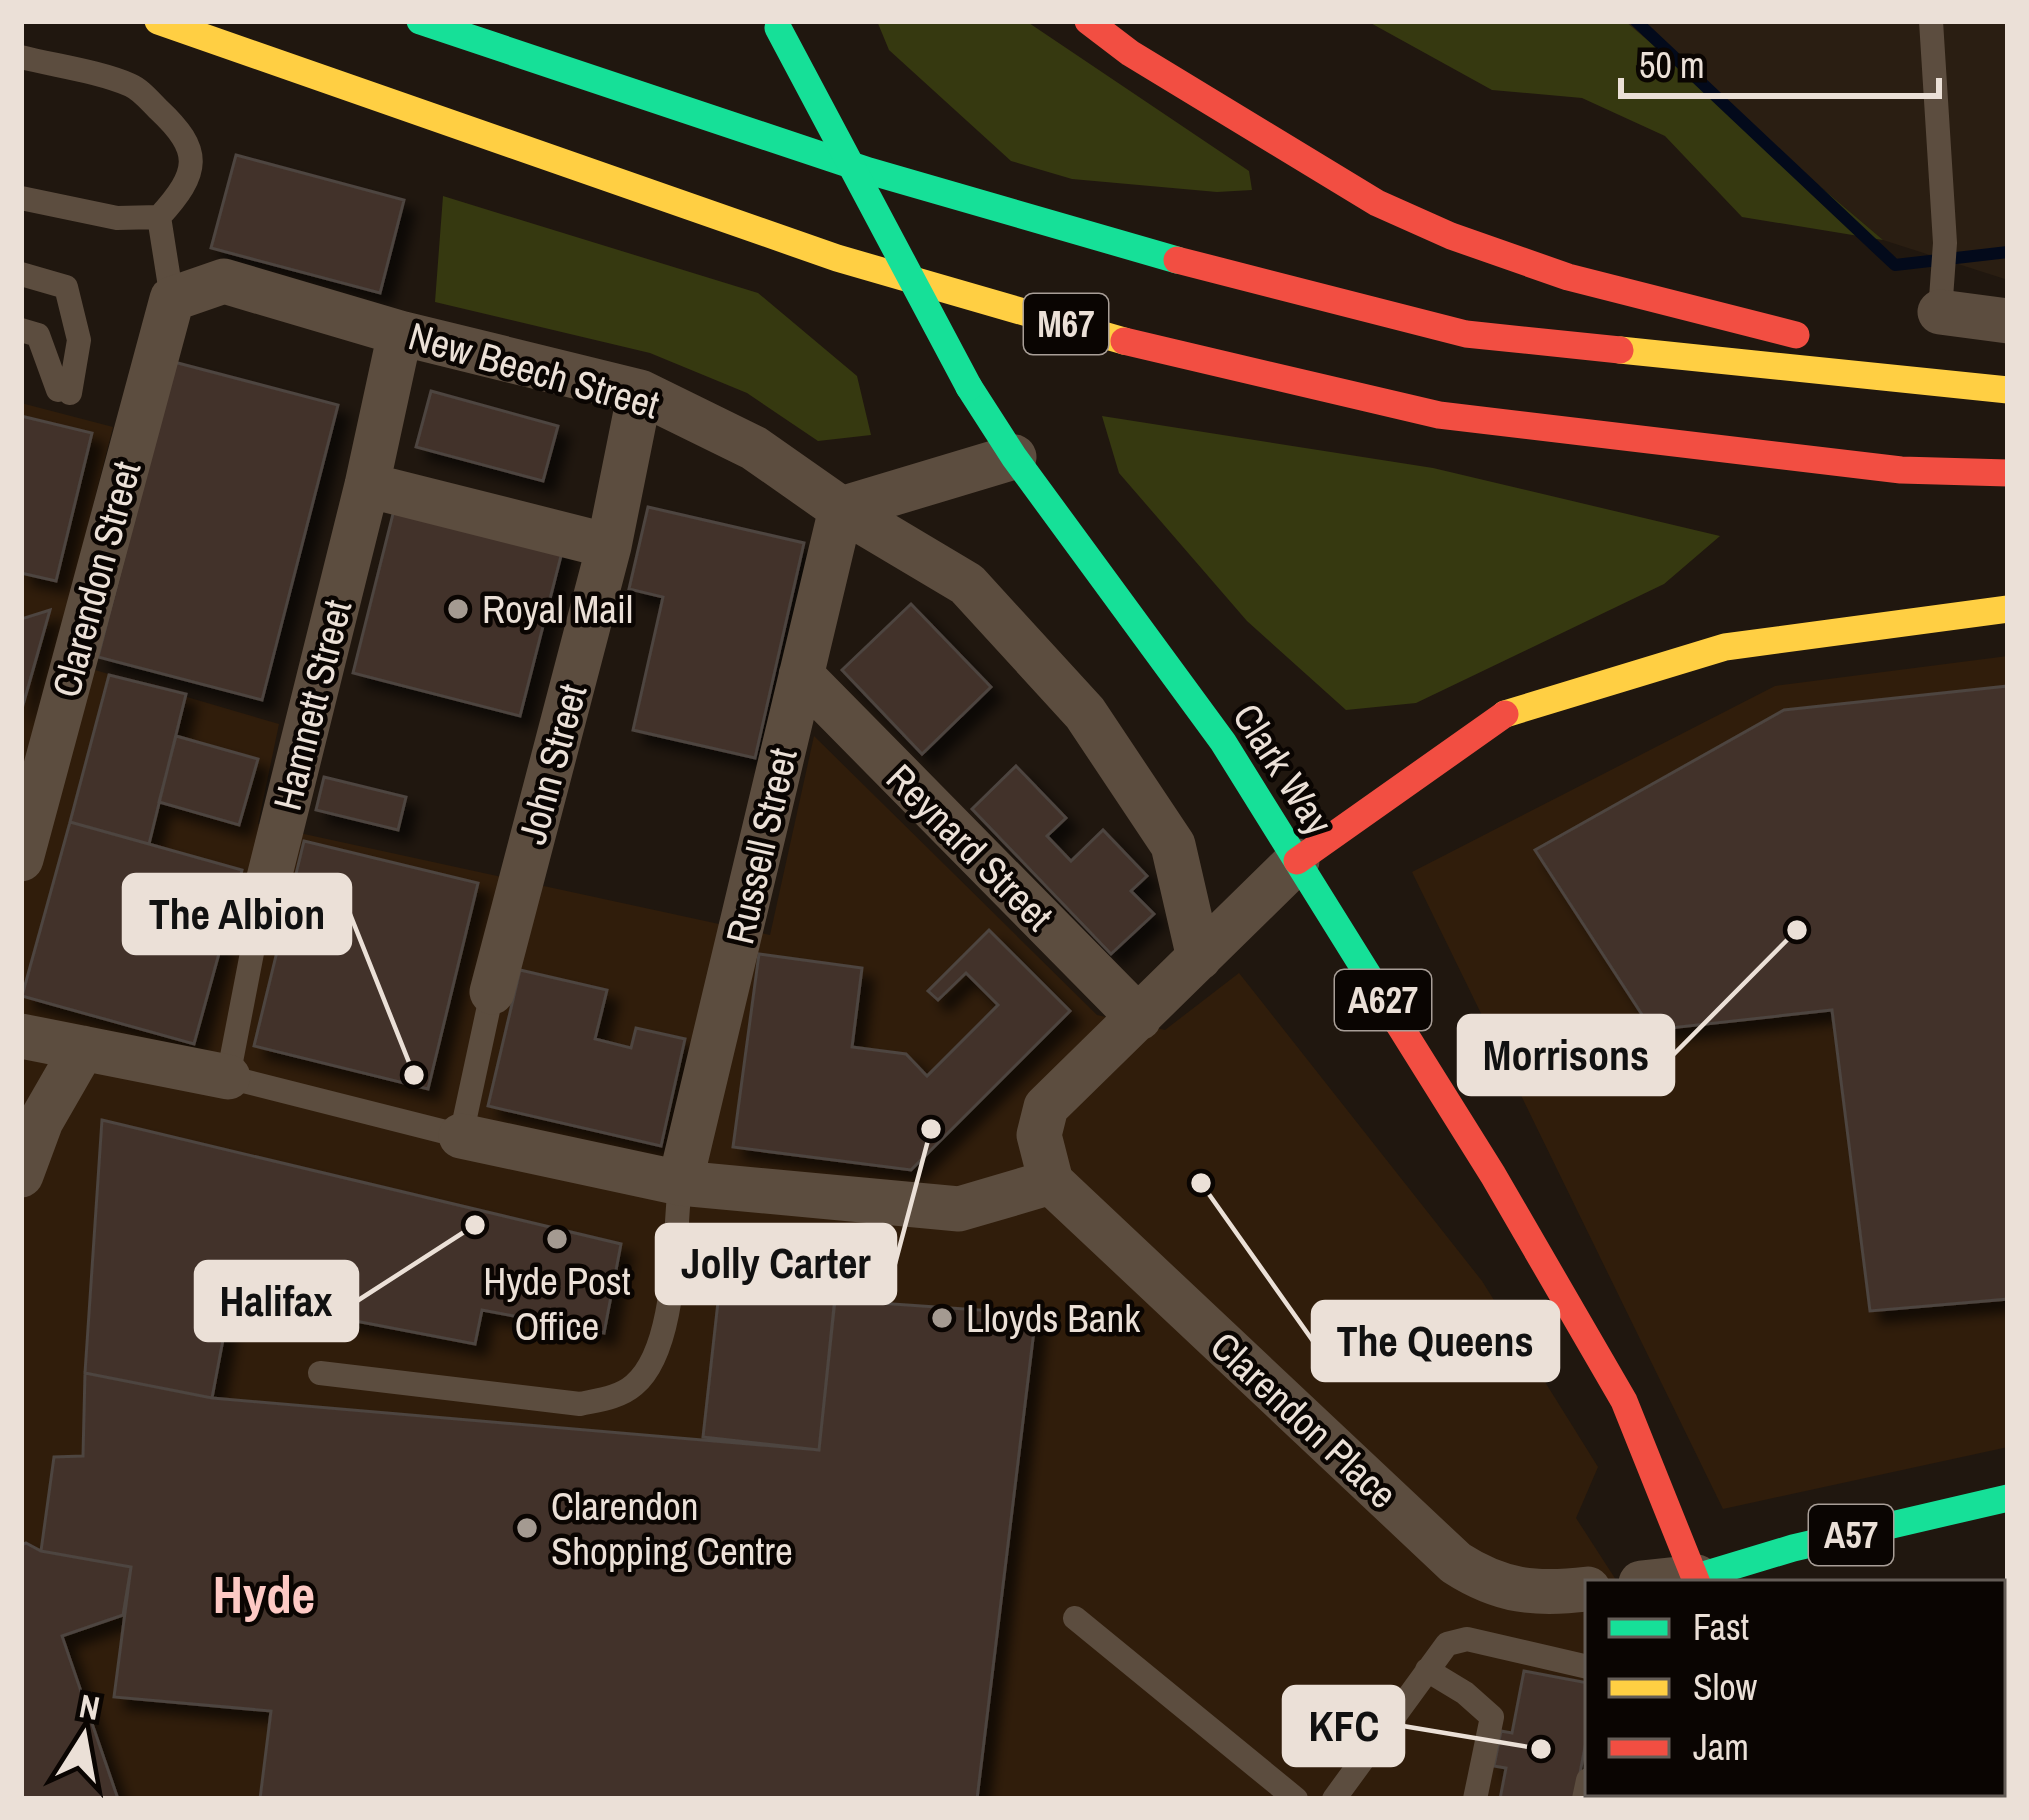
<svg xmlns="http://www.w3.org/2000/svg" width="2029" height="1820" viewBox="0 0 2029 1820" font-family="'Archivo Narrow',sans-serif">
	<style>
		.built { fill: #301d0b }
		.industrial { fill: #2a1e12 }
		.green { fill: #363910 }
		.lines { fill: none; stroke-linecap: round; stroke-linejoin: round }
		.stream { stroke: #030a1b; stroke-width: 12 }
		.building { fill: #42322a; stroke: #4d443f; stroke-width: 3; filter: url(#shadow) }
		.lane { stroke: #5c4d3f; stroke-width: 24 }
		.street { stroke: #5c4d3f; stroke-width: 45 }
		.fast { stroke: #16e098; stroke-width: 27 }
		.slow { stroke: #ffcf43; stroke-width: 27 }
		.jam { stroke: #f24e42; stroke-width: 27 }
		.fast-bridge { stroke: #16e098; stroke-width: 27 }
		.poi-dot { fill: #a49a91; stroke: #0a0502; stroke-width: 4.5 }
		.labels { text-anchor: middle; stroke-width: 9; stroke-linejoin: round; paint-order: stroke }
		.shield { fill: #0a0502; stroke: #a89e97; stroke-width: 3 }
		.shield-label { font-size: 36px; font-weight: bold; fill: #ebe0d7 }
		.street-label { font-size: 39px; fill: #ebe0d7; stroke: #0a0502 }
		.poi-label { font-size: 39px; fill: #ebe0d7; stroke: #0a0502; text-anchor: start }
		.district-label { font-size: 51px; font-weight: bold; fill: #fdc9c4; stroke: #0a0502 }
		.leader { fill: none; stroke: #ebe0d7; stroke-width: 4.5 }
		.callout-dot { fill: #ebe0d7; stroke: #0a0502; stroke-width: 4.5 }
		.callout { fill: #ebe0d7; stroke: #ebe0d7; stroke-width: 4.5 }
		.callout-label { font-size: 42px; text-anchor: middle; font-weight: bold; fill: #111 }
	</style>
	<defs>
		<filter id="shadow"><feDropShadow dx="11" dy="11" stdDeviation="6" flood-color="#0009"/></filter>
	</defs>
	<rect width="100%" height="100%" fill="#20170f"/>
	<path class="built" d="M21 403 113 427 54 658 279 724 258 824 770 935 814 736 1097 1015 1165 1030 1239 973 1482 1281 1598 1467 1576 1518 1618 1583H1588V1793H1653L1651 1799H21Z
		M2008 656V1447L1723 1509 1412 872 1775 686Z"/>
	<path class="industrial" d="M1625 21H2008V280L1883 240Z"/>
	<path class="green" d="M877 21H1026L1249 171 1252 190 1217 192 1072 179 1011 161 889 50Z
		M1367 21H1625L1883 240 1742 217 1665 136 1582 98 1492 90Z
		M443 196 758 293 857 376 871 435 818 441 747 393 650 353 435 302Z
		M1102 416 1433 468 1720 536 1664 584 1416 703 1346 710 1247 621 1119 473Z"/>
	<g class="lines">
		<path class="stream" d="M1636 21 1895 265 2008 252"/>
	</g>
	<path class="building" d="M236 155 404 200 380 293 211 248Z
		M174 362 338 405 262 700 98 657Z
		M431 391 558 426 543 481 416 447Z
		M21 416 92 433 56 581 21 573Z
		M396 502 564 544 520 716 353 673Z
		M648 507 804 543 755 758 633 730 663 597 629 589Z
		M911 604 991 687 922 754 842 670Z
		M50 610 21 712V619Z
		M109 675 186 694 149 844 70 822Z
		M2008 686V1299L1870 1311 1832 1010 1652 1030 1535 850 1784 710Z
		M176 736 258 759 239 825 159 802Z
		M1016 766 1066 818 1047 836 1071 861 1103 830 1147 876 1131 891 1154 914 1111 954 972 809Z
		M324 777 406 797 398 830 316 810Z
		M70 822 242 870 194 1044 22 996Z
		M304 841 478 883 428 1089 254 1046Z
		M989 930 1070 1011 911 1170 733 1147 759 954 862 968 852 1047 906 1054 927 1076 998 1005 966 973 938 1000 928 991Z
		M520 970 607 990 595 1039 631 1048 636 1028 685 1039 661 1146 488 1106Z
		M102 1120 621 1244 604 1333 482 1310 475 1344 231 1297 212 1398 85 1373Z
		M708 1244 839 1258 819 1450 703 1437 720 1284 704 1282Z
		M835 1300 1036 1314 977 1799H260L271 1711 114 1697 131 1567 41 1551 54 1457 83 1456 85 1373 212 1398 819 1450Z
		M26 1543 41 1551 131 1567 123 1615 62 1636 118 1799H21V1545Z
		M1524 1671 1588 1683V1731L1575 1799H1500L1506 1768 1494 1766 1501 1731 1512 1733Z"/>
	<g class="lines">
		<path class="lane" d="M1931 21 1945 243 1940 312
			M21 57C56 66 97 71 130 85 140 89 150 101 158 109 203 151 200 172 159 217L117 218 21 198
			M159 217 172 299
			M21 274 66 287 79 340 70 393
			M21 330 38 335 58 390
			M258 922 228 1077 461 1136 492 992
			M320 1373 580 1404C598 1400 619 1398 634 1385 677 1349 674 1237 680 1183
			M1075 1618 1296 1799
			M1427 1670 1465 1693 1492 1717 1475 1799
			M2002 1695 2008 1694
			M1334 1799 1447 1644 1467 1639 1588 1667
			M1584 1799 1588 1780"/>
		<path class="street" d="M1940 312 2008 321
			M367 485 609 546
			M841 509 1014 457
			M801 675 1139 1018
			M21 859 172 299 224 281 400 333 640 392 754 448 841 509 967 584 1085 713 1173 845 1199 958
			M258 922 367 485 400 333
			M492 992 609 546 640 392
			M21 1036 228 1077
			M461 1136 680 1183 959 1209 1051 1182
			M21 1175 41 1121 83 1048
			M1051 1182 1456 1563C1501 1592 1535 1595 1588 1589
			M1051 1182 1039 1135 1046 1107 1297 861
			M680 1183 841 509
			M1641 1583 1697 1577
			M1811 1799 1815 1793"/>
		<path class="fast" d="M420 21 869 171 1177 260
			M969 387 1014 457 1223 742 1398 1023
			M1697 1577 1793 1548 2008 1498"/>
		<path class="slow" d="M158 21 837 258 1124 341
			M1620 350 2008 390
			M1505 714 1725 647 2008 609"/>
		<path class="jam" d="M1088 21 1130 53 1377 203 1451 236 1568 277 1796 335
			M1177 260 1466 334 1620 350
			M1124 341 1439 415 1901 470 2008 473
			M1297 861 1505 714
			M1398 1023 1493 1175 1624 1401 1697 1583
			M1685 1799 1686 1793"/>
		<path class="fast-bridge" d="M778 28 969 387"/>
	</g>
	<g class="poi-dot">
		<circle cx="458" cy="609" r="12"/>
		<circle cx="557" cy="1239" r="12"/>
		<circle cx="942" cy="1318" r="12"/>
		<circle cx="527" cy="1528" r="12"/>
	</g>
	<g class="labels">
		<g class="shield">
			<rect x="1024" y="294" width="84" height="60" rx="9"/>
			<rect x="1335" y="970" width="96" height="60" rx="9"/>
			<rect x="1809" y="1505" width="84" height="60" rx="9"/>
		</g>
		<g class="shield-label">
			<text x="1066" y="337">M67</text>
			<text x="1383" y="1013">A627</text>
			<text x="1851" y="1548">A57</text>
		</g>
		<g class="street-label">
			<text transform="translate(534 370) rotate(16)" y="14">New Beech Street</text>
			<text transform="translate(96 579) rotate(-75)" y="14">Clarendon Street</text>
			<text transform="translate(312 705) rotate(-76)" y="14">Hamnett Street</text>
			<text transform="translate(552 764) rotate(-75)" y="14">John Street</text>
			<text transform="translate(1283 769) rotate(57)" y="14">Clark Way</text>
			<text transform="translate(761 846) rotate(-77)" y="14">Russell Street</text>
			<text transform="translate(970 847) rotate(45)" y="14">Reynard Street</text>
			<text transform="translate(1304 1420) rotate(43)" y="14">Clarendon Place</text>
		</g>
		<g class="poi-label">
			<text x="482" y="623">Royal Mail</text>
			<text x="557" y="1295" text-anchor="middle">Hyde Post<tspan x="557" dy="45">Office</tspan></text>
			<text x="966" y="1332">Lloyds Bank</text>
			<text x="551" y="1520">Clarendon<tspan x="551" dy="45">Shopping Centre</tspan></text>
		</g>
		<g class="district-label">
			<text x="264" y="1613">Hyde</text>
		</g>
	</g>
	<path class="leader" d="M414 1075L350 914M1797 930L1673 1055M931 1129L895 1264M475 1225L357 1301M1201 1183L1313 1341M1541 1749L1403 1726"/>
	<g class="callout-dot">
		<circle cx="414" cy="1075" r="12"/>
		<circle cx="1797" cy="930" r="12"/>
		<circle cx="931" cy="1129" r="12"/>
		<circle cx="475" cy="1225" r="12"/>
		<circle cx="1201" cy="1183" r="12"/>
		<circle cx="1541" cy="1749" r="12"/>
	</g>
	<g class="callout">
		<rect x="124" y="875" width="226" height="78" rx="12"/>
		<rect x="1459" y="1016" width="214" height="78" rx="12"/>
		<rect x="657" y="1225" width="238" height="78" rx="12"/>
		<rect x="196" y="1262" width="161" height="78" rx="12"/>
		<rect x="1313" y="1302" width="245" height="78" rx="12"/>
		<rect x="1284" y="1687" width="119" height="78" rx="12"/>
	</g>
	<g class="callout-label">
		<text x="237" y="929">The Albion</text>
		<text x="1566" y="1070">Morrisons</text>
		<text x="776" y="1278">Jolly Carter</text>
		<text x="276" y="1316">Halifax</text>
		<text x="1435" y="1356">The Queens</text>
		<text x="1344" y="1741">KFC</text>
	</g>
	<rect width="2029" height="1820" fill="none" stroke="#ebe0d7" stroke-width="48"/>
	<rect x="1585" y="1580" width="420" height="216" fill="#0a0502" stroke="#645d57" stroke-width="3"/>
	<rect x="1609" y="1619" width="60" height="18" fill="#16e098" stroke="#645d57" stroke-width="3"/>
	<text x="1693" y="1640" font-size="36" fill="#ebe0d7">Fast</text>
	<rect x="1609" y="1679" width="60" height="18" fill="#ffcf43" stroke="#645d57" stroke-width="3"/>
	<text x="1693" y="1700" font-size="36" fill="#ebe0d7">Slow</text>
	<rect x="1609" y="1739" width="60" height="18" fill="#f24e42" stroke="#645d57" stroke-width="3"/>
	<text x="1693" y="1760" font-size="36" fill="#ebe0d7">Jam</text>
	<g transform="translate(84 1736) rotate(11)" stroke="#0a0502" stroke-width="9" paint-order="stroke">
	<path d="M0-9L21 45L0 30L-21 45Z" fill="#ebe0d7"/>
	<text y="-18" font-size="33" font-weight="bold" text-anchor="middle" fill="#ebe0d7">N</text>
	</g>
	<path d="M1621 78v18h318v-18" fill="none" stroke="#ebe0d7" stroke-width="6"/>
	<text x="1639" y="78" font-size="36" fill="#ebe0d7" stroke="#0a0502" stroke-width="9" paint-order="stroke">50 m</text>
</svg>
